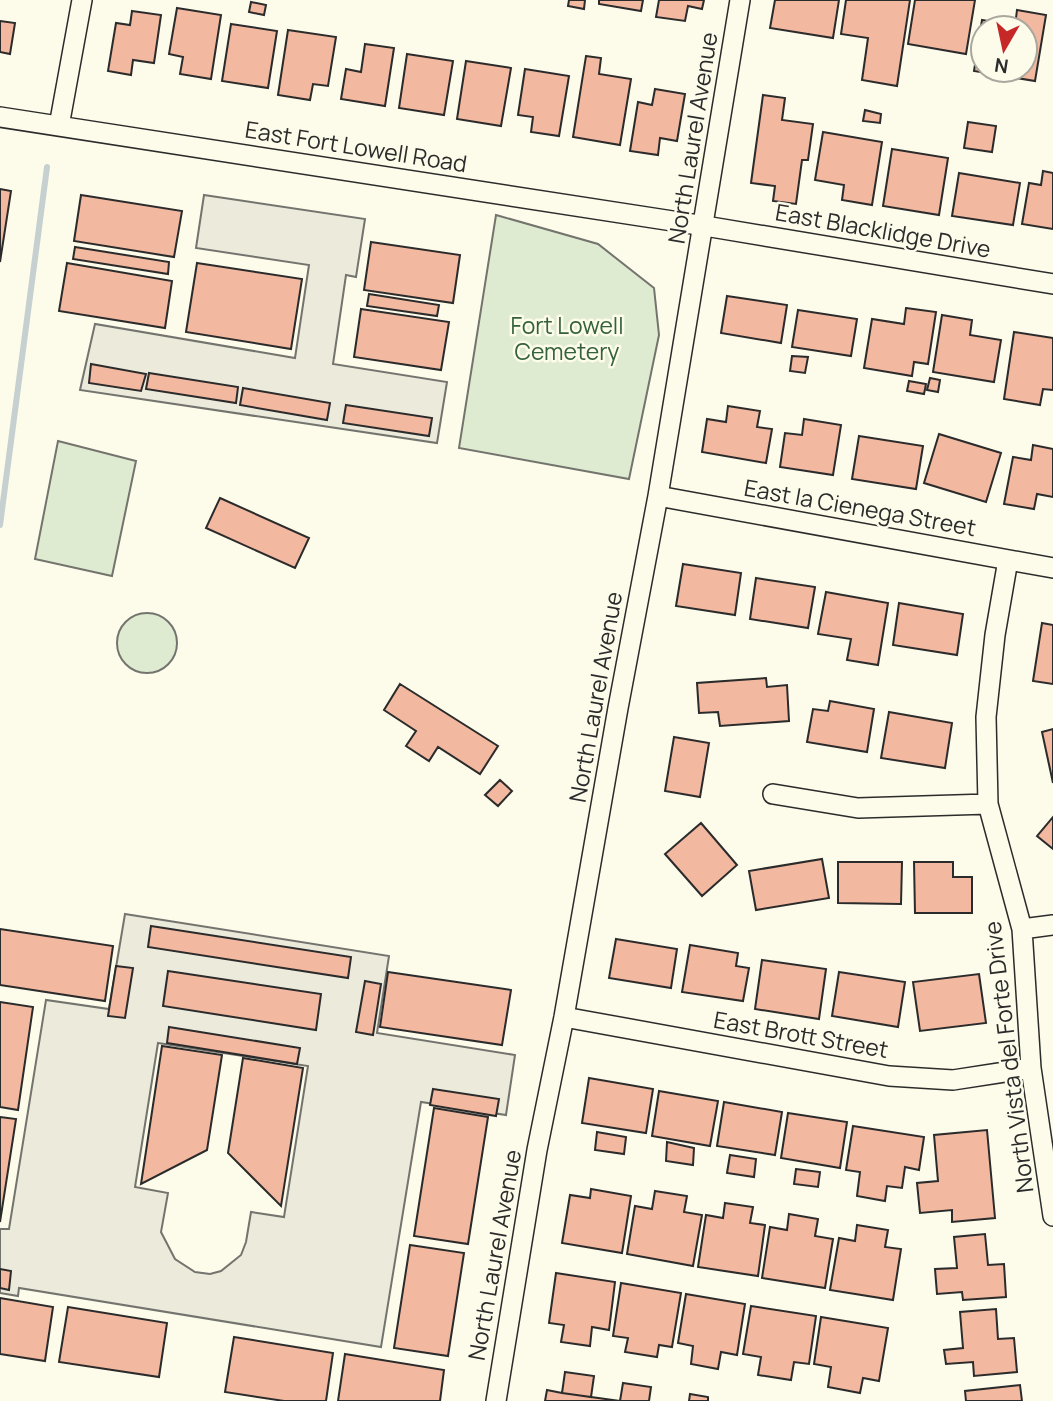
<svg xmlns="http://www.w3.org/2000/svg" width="1053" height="1401" viewBox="0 0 1053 1401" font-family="Manrope,sans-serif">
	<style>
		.green { fill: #deebd1; stroke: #74746e; stroke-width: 2 }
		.parking { fill: #eceadb; stroke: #74746e; stroke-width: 2; fill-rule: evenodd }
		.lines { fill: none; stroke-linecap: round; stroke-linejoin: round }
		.stream { stroke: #c7d0d0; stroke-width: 6 }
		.building { fill: #f2b8a0; stroke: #2b2b2b; stroke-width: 2; fill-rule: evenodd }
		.street-casing { stroke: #2b2b2b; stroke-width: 22 }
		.street { stroke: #fdfbea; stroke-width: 19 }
		.labels { text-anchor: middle; stroke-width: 5; stroke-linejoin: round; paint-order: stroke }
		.street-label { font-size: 23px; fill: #2b2b2b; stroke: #fdfbea }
		.park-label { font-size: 23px; fill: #34623c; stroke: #fdfbea }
	</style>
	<rect width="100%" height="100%" fill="#fdfbea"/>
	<path class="green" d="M496 215 598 244 654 288 659 335 629 479 459 448Z
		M58 441 136 461 112 576 35 559Z
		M117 643a30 30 0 1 1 60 0a30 30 0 1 1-60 0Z"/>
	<path class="parking" d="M204 195 365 219 356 277 346 275 333 364 447 382 437 443 80 390 95 324 295 358 309 265 196 248Z
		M125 914 389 956 377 1033 515 1055 506 1115 421 1102 381 1347 19 1288 18 1296 0 1293V1229H9L46 1000 109 1009ZM158 1043 308 1066 284 1217 251 1212 246 1242 241 1255 221 1271 210 1274 195 1272 175 1259 161 1232 168 1193 135 1187Z"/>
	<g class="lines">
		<path class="stream" d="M0 525 47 167"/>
	</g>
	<path class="building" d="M569 0H585L584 9 568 6Z
		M599 0H643L641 11 599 4Z
		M659 0H704L702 9 688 6 685 21 656 17Z
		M775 0H839L833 38 770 28Z
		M846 0H910L897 86 862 80 868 38 841 34Z
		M915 0H975L966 54 908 44Z
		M251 2 266 5 264 15 249 12Z
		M177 8 221 15 211 79 180 74 183 57 169 54Z
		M1017 10 1046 15 1035 81 974 71 982 20 1015 26ZM983 28H1025V70H983Z
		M132 11 161 15 154 63 133 60 131 75 108 71 116 23 130 25Z
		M0 21 15 23 10 54 0 52Z
		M231 24 277 31 268 88 222 81Z
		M288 30 336 37 328 86 313 84 310 100 278 95Z
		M365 44 394 48 385 106 341 99 346 69 361 72Z
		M407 54 453 61 444 115 399 108Z
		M586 56 601 58 599 74 631 79 620 145 573 137Z
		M466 61 511 68 501 126 457 119Z
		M525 69 569 76 559 136 531 132 533 117 518 115Z
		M655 89 685 94 677 141 660 138 658 155 630 151 638 102 652 105Z
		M763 95 785 98 782 120 813 124 808 160H802L796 204 773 201 775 186 751 183Z
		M865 110 881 114 880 123 863 121Z
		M968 122 996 126 992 152 964 148Z
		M823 132 882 142 872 205 842 200 844 185 815 180Z
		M892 149 948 158 939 215 883 206Z
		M1043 171 1053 173V229L1022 224 1029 183 1041 185Z
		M959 173 1020 183 1013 225 952 216Z
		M0 189 11 191 0 262Z
		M81 195 182 211 174 257 74 241Z
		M371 242 460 255 453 303 364 290Z
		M75 247 169 262 168 274 73 259Z
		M67 263 172 281 165 328 59 311Z
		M197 263 302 279 291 349 186 332Z
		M369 294 439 305 437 316 367 306Z
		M727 296 787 305 781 343 721 333Z
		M906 308 936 312 928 364 914 362 912 376 864 368 872 319 904 324Z
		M361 309 449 322 441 370 354 357Z
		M798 310 857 319 851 356 792 347Z
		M942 315 972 320 970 335 1001 340 994 382 933 372Z
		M1014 332 1053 338V390L1043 389 1040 405 1004 399Z
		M792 356 808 357 805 373 790 371Z
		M91 364 146 374 141 391 89 383Z
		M149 373 238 387 236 403 146 389Z
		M930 378 940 380 938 392 927 390Z
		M909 381 926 384 924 394 907 391Z
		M243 388 330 403 327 420 240 405Z
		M346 405 432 418 429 436 343 423Z
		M728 406 760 411 757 427 772 429 766 463 702 452 707 419 726 422Z
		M804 419 841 425 833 475 780 467 785 433 802 435Z
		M939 434 1001 453 986 502 924 483Z
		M859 436 923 446 916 489 852 479Z
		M1033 445 1053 449V497L1037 494 1034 509 1004 504 1013 457 1031 460Z
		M220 498 309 538 295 568 206 528Z
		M683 564 741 573 735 615 676 606Z
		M756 578 815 587 808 628 750 619Z
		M826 592 888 603 878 665 847 660 851 639 818 634Z
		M899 603 963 614 957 655 893 645Z
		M1042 623 1053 625V684L1033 681Z
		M766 678 767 687 787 685 789 721 720 726 718 712 699 713 697 683Z
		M400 684 498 746 480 774 438 747 429 761 406 746 416 731 384 710Z
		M830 701 874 709 867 752 807 742 813 709 828 711Z
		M889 712 952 723 945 768 881 758Z
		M1053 729V783L1042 732Z
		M674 737 709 743 700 797 665 791Z
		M500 780 512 791 498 806 485 795Z
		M1053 817V849L1037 836Z
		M701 823 737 865 702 896 665 854Z
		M822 859 829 898 756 910 749 871Z
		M838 862H902L901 904 838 903Z
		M914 862H953V877H972V913H915Z
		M151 926 351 957 348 978 148 947Z
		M0 929 113 946 105 1001 0 985Z
		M616 939 677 949 671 988 609 978Z
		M690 945 738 953 736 966 749 968 743 1001 682 992Z
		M762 960 826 969 819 1019 755 1009Z
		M116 966 133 968 125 1018 108 1016Z
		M168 971 321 994 316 1030 163 1006Z
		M388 972 511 990 502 1045 380 1027Z
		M839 972 905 982 898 1027 832 1016Z
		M979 974 986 1023 920 1031 913 982Z
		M365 981 381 984 373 1035 356 1032Z
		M0 1002 33 1007 18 1110 0 1107Z
		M169 1027 300 1048 297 1064 167 1043Z
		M162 1046 222 1055 207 1150 141 1184Z
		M243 1058 303 1068 281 1206 228 1153Z
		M589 1078 653 1089 646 1133 582 1123Z
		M433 1089 499 1099 496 1116 430 1105Z
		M659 1091 718 1101 710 1146 652 1136Z
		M724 1102 782 1112 775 1155 717 1146Z
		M434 1108 488 1117 468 1244 414 1236Z
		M788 1113 847 1122 840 1168 781 1158Z
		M0 1117 16 1119 0 1222Z
		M853 1126 924 1137 919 1170 905 1167 902 1188 887 1186 885 1201 857 1196 860 1172 846 1170Z
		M987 1130 995 1218 952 1222V1210L920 1213 917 1183 938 1181 934 1135Z
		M597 1132 626 1137 624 1154 595 1150Z
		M667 1142 694 1148 693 1165 666 1161Z
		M730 1155 756 1159 754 1177 727 1173Z
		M796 1169 820 1172 818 1187 794 1184Z
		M591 1189 631 1196 622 1253 562 1243 570 1195 590 1198Z
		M655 1191 687 1196 684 1212 702 1215 693 1266 627 1254 635 1206 652 1209Z
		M725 1203 753 1207 750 1223 765 1225 758 1276 698 1267 706 1215 723 1218Z
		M789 1214 818 1219 815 1236 833 1239 825 1288 762 1278 770 1227 787 1230Z
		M857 1225 888 1230 885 1247 901 1249 893 1300 830 1290 839 1238 855 1241Z
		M985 1234 988 1265 1004 1264 1006 1297 963 1300 962 1292 937 1294 935 1269 957 1268 954 1237Z
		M410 1245 464 1253 448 1356 394 1348Z
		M0 1269 11 1271 9 1290 0 1288Z
		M556 1273 615 1282 609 1330 592 1327 590 1346 561 1342 564 1325 549 1323Z
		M621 1283 681 1293 672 1347 659 1345 657 1357 625 1352 628 1338 613 1336Z
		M686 1294 745 1304 737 1355 721 1352 718 1369 691 1364 693 1346 678 1343Z
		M0 1298 53 1307 45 1361 0 1354Z
		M751 1306 816 1316 809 1364 794 1362 791 1380 758 1375 761 1357 743 1354Z
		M68 1307 167 1323 159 1377 59 1362Z
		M996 1309 998 1339 1014 1338 1017 1372 974 1376 973 1362 946 1364 944 1350 963 1348 960 1312Z
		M821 1317 888 1328 879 1381 863 1378 860 1393 828 1387 831 1367 814 1364Z
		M234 1337 333 1353 326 1401H284L225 1392Z
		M345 1354 444 1370 440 1401H338Z
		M565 1372 594 1376 591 1397 562 1393Z
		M623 1383 651 1387 649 1401H620Z
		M1020 1385 1022 1401H966L965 1391Z
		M547 1390 562 1393 620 1401H545Z
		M690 1394 708 1397V1401H689Z"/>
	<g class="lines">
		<g class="street-casing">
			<path id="street" d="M0 117 705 226 1053 284
				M59 126 82 0
				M658 496 1053 568
				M1008 560 995 635 986 717 988 804 1022 929 1031 1068 1053 1216
				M773 794 858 808 988 804
				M1022 929 1053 925
				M564 1017 889 1076 953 1080 1031 1068
				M496 1401 537 1150 564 1017 618 708 658 496 740 0"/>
		</g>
		<use href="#street" class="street"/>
	</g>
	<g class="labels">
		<g class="street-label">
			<text transform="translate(693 138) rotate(-81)" y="8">North Laurel Avenue</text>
			<text transform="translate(356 147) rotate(9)" y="8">East Fort Lowell Road</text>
			<text transform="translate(883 231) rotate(10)" y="8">East Blacklidge Drive</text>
			<text transform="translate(860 508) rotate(10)" y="8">East la Cienega Street</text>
			<text transform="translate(596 697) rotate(-80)" y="8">North Laurel Avenue</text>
			<text transform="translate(801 1035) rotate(10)" y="8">East Brott Street</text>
			<text transform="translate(1009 1057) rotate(-97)" y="8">North Vista del Forte Drive</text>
			<text transform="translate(495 1255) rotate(-80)" y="8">North Laurel Avenue</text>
		</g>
		<g class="park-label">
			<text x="567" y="334">Fort Lowell<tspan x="567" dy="26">Cemetery</tspan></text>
		</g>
	</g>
	<g transform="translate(1004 49) rotate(189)"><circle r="33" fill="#fdfbea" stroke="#a9a89e" stroke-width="2"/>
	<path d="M0-5L12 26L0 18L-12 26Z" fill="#c62828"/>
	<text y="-10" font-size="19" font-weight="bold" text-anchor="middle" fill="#2b2b2b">N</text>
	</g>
</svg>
